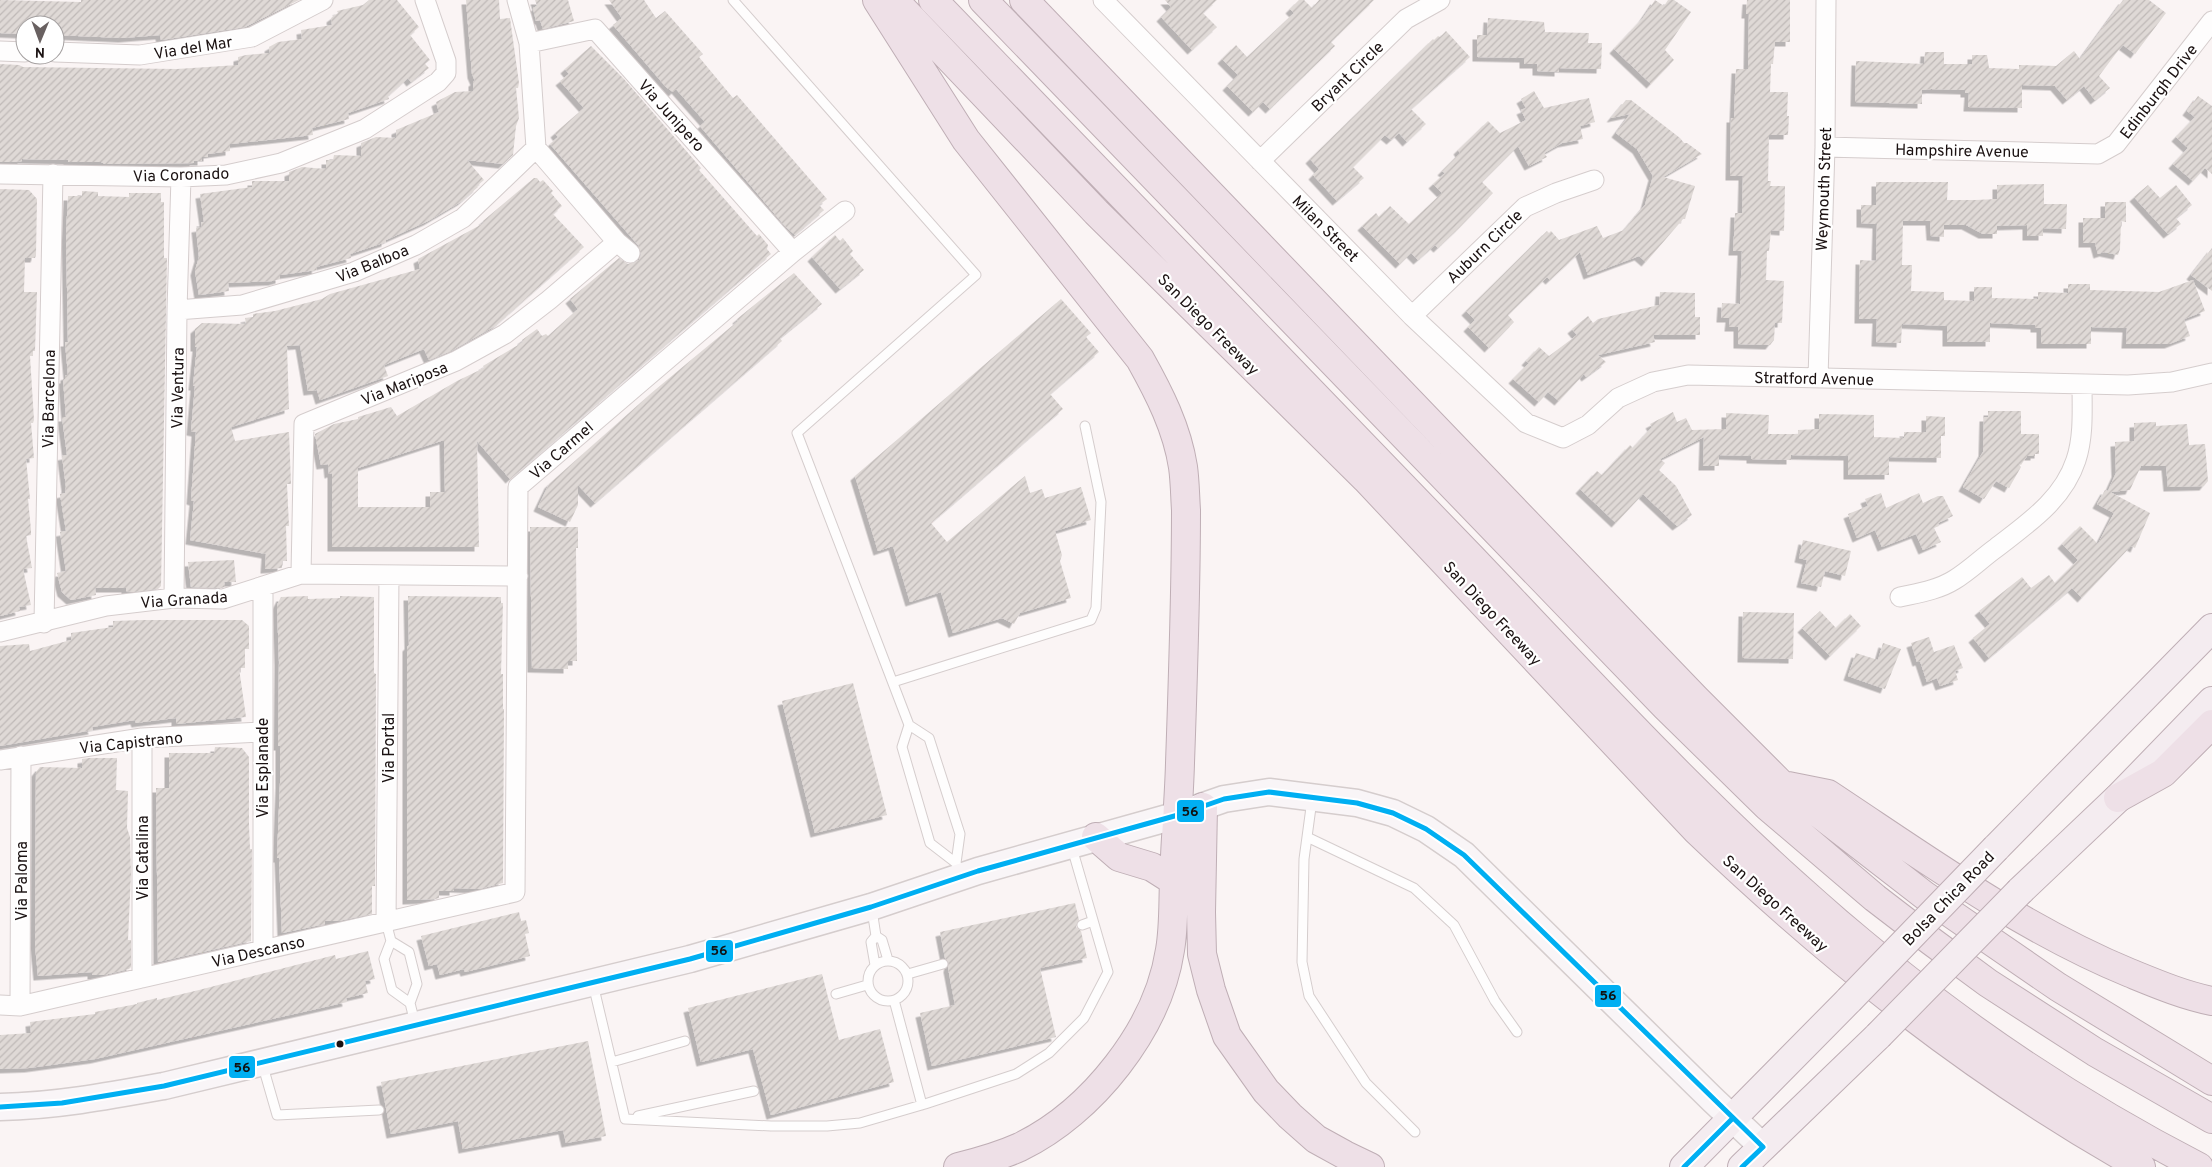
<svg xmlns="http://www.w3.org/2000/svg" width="2212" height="1167" viewBox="0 0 2212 1167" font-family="Overpass,sans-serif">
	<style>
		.building { fill: url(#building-hatch); fill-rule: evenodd; filter: url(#shadow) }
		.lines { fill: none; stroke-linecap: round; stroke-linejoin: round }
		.service-casing { stroke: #d5cdcd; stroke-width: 11 }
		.minor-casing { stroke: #d5cdcd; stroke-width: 21 }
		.secondary-casing { stroke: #d5cdcd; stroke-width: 29 }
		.primary-casing { stroke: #bfaeb5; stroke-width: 30 }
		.motorway-casing { stroke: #bfaeb5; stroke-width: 30 }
		.service { stroke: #fefdfd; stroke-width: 9 }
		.minor { stroke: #fefdfd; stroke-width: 19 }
		.secondary { stroke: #f9f5f7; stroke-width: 26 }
		.primary { stroke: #f4ecf0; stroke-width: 28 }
		.motorway { stroke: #eee0e7; stroke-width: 28 }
		.primary-bridge-casing { stroke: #bfaeb5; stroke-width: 30; stroke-linecap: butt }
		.primary-bridge { stroke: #f4ecf0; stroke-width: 28 }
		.bus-1-casing { stroke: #fff; stroke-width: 9 }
		.bus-1 { stroke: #00aff2; stroke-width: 5 }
		.bus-dot { fill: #1b1212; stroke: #fff; stroke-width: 2 }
		.labels { text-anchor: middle; stroke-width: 4.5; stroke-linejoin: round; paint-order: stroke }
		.street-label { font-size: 16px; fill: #1b1212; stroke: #fff }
		.line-badge { stroke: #fff; stroke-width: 2 }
		.pale-badge-label { font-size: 14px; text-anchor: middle; font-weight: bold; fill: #111 }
	</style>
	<defs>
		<pattern id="building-hatch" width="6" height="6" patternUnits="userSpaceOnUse" patternTransform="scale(1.25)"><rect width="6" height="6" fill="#dfd9d6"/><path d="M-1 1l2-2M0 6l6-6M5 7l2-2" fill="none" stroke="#bfb9b7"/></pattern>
		<filter id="shadow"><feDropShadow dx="-4.5" dy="4.5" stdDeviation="0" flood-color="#0004"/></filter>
	</defs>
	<rect width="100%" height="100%" fill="#faf4f4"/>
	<path class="building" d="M0 0 81 2V0H299L245 27 161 40 160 35 123 38 55 35V25H25V34L0 33Z
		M369 0H397L419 27 410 35 430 60 425 64 429 68 411 82 408 78 388 96 389 99 348 113 349 119 312 128 313 135 230 144V151L208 154V157H202V161H194V163L105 164 101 162H68V160L22 159V161L14 162H0V64L19 65 23 67 177 69 238 65V57L246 55 270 53 269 47 278 42 302 39 301 30 332 25 331 18 338 13 337 11 363 5Z
		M466 0H499L500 19 510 18 519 83 518 88H516L519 118 516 126 513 155 503 164 467 160 484 180 477 186 478 187 462 201 428 221 386 240V242L350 254 351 258 316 267 317 270 280 275V279L273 281 228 283 229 291 199 295 195 271 199 257 196 228 202 227 201 222H204L200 194 252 187V181H289V172L302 167 326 169V160H333L334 155 361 156V143L376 137 396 138V130L439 112 436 102 455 92 473 91V82L475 81 472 74Z
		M535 0H568L574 21 543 29 540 20 536 21 533 8 537 6Z
		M609 0H644L656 18 665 11 703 54 699 57 733 98 737 95 827 199 819 205 824 210 795 235 785 226 700 126 705 122 676 89 673 92 666 87 613 25 622 18Z
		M1165 0H1217L1203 13 1217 27 1192 50 1161 17 1171 7Z
		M1299 0H1304L1312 8 1319 0H1374L1331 42 1335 46 1270 109 1263 102 1253 112 1227 86 1238 75 1222 59 1236 45 1247 57 1294 13 1290 9Z
		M1655 0 1664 6 1668 0H1674L1691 12 1665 50 1674 60 1651 84 1614 49 1643 18Z
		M1747 0H1790V42H1775L1773 64H1771L1770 92H1788L1787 116H1789L1788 135H1769L1768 181H1771L1770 186H1785L1784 231 1771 230 1769 251H1767L1766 280 1784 281 1782 323H1775L1774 340 1770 345 1738 344V327H1729L1730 318H1721L1722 303 1740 304 1742 251H1733L1734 236 1735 213H1742L1743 176H1730L1731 118H1734L1736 69H1748L1749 14H1746Z
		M2123 0H2149L2166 13 2135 54 2123 45 2117 52 2099 76 2110 88 2095 100 2084 86 2067 100 2055 86 2022 85V108L1968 107 1969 93H1965V90L1931 89 1922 90V104L1855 102 1856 61 1924 64 1925 52H1944V64H1972V55H1987L1989 68 2019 69V65L2056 66 2074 51 2080 59Z
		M1488 18 1544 22 1545 32 1589 33 1588 43H1602L1601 69 1559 68V72L1537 71V64H1524V58L1477 57V35H1487Z
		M1446 31 1470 57 1411 109 1426 124 1407 142 1399 133 1391 140 1385 135 1353 167 1364 178 1337 201 1313 175 1319 169 1310 159 1433 39 1434 40 1438 36 1440 37Z
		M591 46 624 79 701 168 699 170 757 236 759 234 768 245 767 249 771 254 510 479 477 441 479 547H332V473L329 474 328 464 321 465 315 434 334 424 358 419V417L391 407 397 416 457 381 484 368 483 366 523 342 522 340 537 329 542 336 546 334 548 336 578 309 570 299 594 279 619 258 628 264 639 260 641 255 638 245 550 144 558 137 555 133 584 108 560 81 569 74 565 69ZM444 440 445 492H430V507H358V468Z
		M1534 91 1544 108 1589 98 1595 122 1580 126 1583 139 1562 143 1544 153 1547 157 1529 166 1518 146 1482 182 1493 193 1459 228 1438 248 1435 245 1418 260 1411 253 1400 264 1362 226 1376 213 1379 217 1390 206 1409 224 1442 193 1433 184 1445 173 1442 171 1460 153 1458 150 1488 121 1500 133 1526 120 1521 110 1526 108 1521 99Z
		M2198 96 2212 106V174L2205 168 2193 181 2173 164 2188 148 2176 137 2195 117 2187 111Z
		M1626 100H1631L1680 138 1684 143H1687L1702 154 1663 177 1695 186 1685 219H1683L1646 262 1639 256 1588 275 1580 252 1550 280 1547 277 1508 315 1514 322 1489 348 1468 327 1475 320 1466 311 1547 231 1549 233 1551 231 1559 240 1597 226 1603 238 1624 230 1645 205 1653 176 1637 149 1616 133 1630 114 1611 118Z
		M534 178H537L540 182 543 180 553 191 551 193 562 206 553 214 584 247 495 326 451 351 429 360 424 349 384 365 388 376 320 400 317 390 308 391 300 345 287 346 289 409 231 427 235 441 289 432 291 484H287L289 526H286L287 561H282V568L265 569 266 554 190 540 194 501 191 500 196 432 191 431 195 386H193L197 347H195V329L202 323 246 324 245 318 253 317V314L275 311 322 299 330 294 420 269 418 259 484 223 483 221Z
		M1876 182H1948L1947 200H1975L1997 199V185L2044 184V204H2067L2066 229 2043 228V236H2027V225L1997 226V234H1983L1966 225H1944V237L1931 236 1930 221H1903L1902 265H1912L1911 291 1944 292V300L1974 301V287H1992V298L2038 299V292L2068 293V284H2090V290L2159 292 2193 280 2205 311 2184 319 2190 336 2169 344H2126L2127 328 2091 327V344H2041V328H2035V325L1990 323V342H1947V326L1902 324 1901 343 1876 342 1877 319H1859L1860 260 1876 261 1877 224 1861 223V205H1876Z
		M2148 185 2160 198 2176 185 2192 205 2176 218 2181 224 2168 234 2134 197Z
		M0 189 29 190 37 199 36 255 35 258H25L24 292H37L35 351H33V356H30L34 420 33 423H31L34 458 26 459 30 499H28L31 530V535L26 536 32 568 23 569 31 605 19 607 20 611 0 616Z
		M82 191 98 192V196L129 197V193H161V202H164V258H167L161 586 158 589 133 592 126 591V588H95L96 595 71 600 62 592 57 573 66 571 60 532 66 531 60 494 65 493 66 487 62 456 67 455 62 417H66L63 379H65V376L68 375 65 342H68L66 235 68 196H82Z
		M2105 202H2126V222L2121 221 2120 249 2118 255 2104 252 2098 254 2095 243H2083V218H2105Z
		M835 235 840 241 843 238 853 251 850 254 864 270 840 289 812 257Z
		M2212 248V291L2191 275Z
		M794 273 822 304 780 338 782 341 595 503 578 485V505L570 522 538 507 549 484 655 390 732 326 738 321 737 319Z
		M1660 292 1695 293V317H1700V335H1653L1655 342 1598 355 1606 362 1586 377 1584 374 1559 401 1548 392 1539 402 1513 379 1529 363 1526 361 1539 347 1549 356 1577 335 1572 329 1588 316 1593 323 1598 319 1659 305Z
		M1061 299 1091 333 1086 337 1099 352 1050 394 1063 409 931 523 947 542 1025 476 1030 493 1042 489 1045 498 1081 487 1091 520 1055 531 1062 555 1060 561 1071 598 1020 613 1014 624 1002 618 953 633 941 592 910 602 893 546 878 551 855 476Z
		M1988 411H2021V434H2039V454H2035V456H2027L2021 465 2018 463 2021 467 2009 488 1996 481 1984 499 1963 487 1983 452 1984 417H1988Z
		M1673 412 1677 422 1686 418 1692 430 1726 429V413L1769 415 1768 434H1798V430L1819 429V414L1874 415V437L1904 438V432H1926V416L1945 417V436H1941V458L1889 457V475H1848V456L1791 455V460L1751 459V456L1719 455V466H1703L1704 437 1660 459 1665 463 1659 470 1676 486 1692 515 1677 526 1643 494 1616 523 1580 489 1597 471 1602 475 1630 445 1633 448 1652 427 1650 424Z
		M2156 422V426L2187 424 2189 445 2205 444 2208 481 2204 486 2168 487 2166 466H2141L2130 490 2110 492 2150 513 2135 548 2131 546 2082 598 2072 588 1989 658 1973 638 1990 624 1979 611 2022 577 2031 588 2049 575 2055 583 2078 560 2062 544 2080 526 2098 544 2114 513 2097 504 2105 490 2108 491 2116 473 2115 442 2134 441V423Z
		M1881 493 1886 508 1919 493 1923 503 1938 496H1943L1953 516 1938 523 1939 526 1934 528 1941 542 1923 550 1916 534 1882 547 1875 530 1857 538 1848 514 1868 506 1865 499Z
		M530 527H578V548H576L577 661H568V669L532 668Z
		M1803 540 1851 551 1845 576 1825 571 1821 587 1801 583 1807 560 1799 558Z
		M234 560 236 582H224L225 587 221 588 191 587 188 562Z
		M308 596V599L340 598V596L374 597V673L376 674 375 886H372V914L338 921H325V924L282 933 279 858H277L280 783V746H278L279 662 277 605 281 597Z
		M408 596 501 597V603H503L501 674H503V709H504L503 883 479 889 454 888V891H439V898L435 899 407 900V647L409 645Z
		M1820 611 1836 628 1850 614 1861 626 1830 656 1802 628Z
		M1743 612 1794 613 1793 659 1742 658Z
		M144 620H242L249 626V649H245V668H239L246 717 176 724V718L143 722 136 723 135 720 92 727 93 730 0 746V646L29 644 30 651 71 640V633L113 627V621Z
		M1929 637 1934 652 1954 645 1963 668 1955 671 1958 680 1940 686 1937 678 1927 682 1920 661 1917 662 1911 643Z
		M1883 643 1901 649 1885 689 1848 676 1856 653 1878 660Z
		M853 683 887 815 815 833 782 701Z
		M215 747 242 748 249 757V825L250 849H252L251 941 158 962 156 788H169V753H214Z
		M89 758H117L116 790 128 791 127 828 130 837 131 874 128 940H131V967L129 969 104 975H92V972L38 976 35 945 36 772 40 767 82 768V759Z
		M1075 903 1079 920 1076 927 1081 931 1087 958 1040 968 1056 1037 932 1066 920 1013 955 1005 948 968 949 963 945 958 940 932Z
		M519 912 521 921 526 920 529 933 525 934 530 956 465 972 464 969 440 975 437 964 429 966 421 936Z
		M368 951 375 979 365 981 368 993 346 998 347 1002 95 1059 29 1068 0 1069V1035L31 1033 30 1022 95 1014V1012L137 1004V1003L157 998V1000L199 990 335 955 336 959Z
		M822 974 839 1040 880 1029 894 1082 771 1115 753 1049 701 1062 688 1008Z
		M588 1041 606 1136 566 1143 563 1130 463 1149 458 1121 391 1134 381 1082Z"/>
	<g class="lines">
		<g class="service-casing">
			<path id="service" d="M733 0 976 275 797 433 909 725 929 738 960 834 956 863 961 875
				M893 682 1091 620 1096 608 1101 502 1085 426
				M909 725 902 747 930 843 956 863
				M1312 800 1307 837 1414 888 1454 925 1495 1001 1517 1032
				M1307 837 1304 859 1302 962 1309 996 1366 1083 1415 1132
				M872 910 876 936 871 942 875 965
				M386 922 391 941 384 959 392 990 410 1003
				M1082 925 1093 921
				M876 936 882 940 888 960
				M391 941 409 952 417 984 410 1003 415 1023
				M868 981a20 20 0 1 1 40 0a20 20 0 1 1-40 0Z
				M908 974 943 964
				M593 984 625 1119 771 1126H827L860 1123 925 1104 1016 1074 1049 1053 1084 1018 1108 972 1072 848
				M836 994 867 985
				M894 1000 922 1105
				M612 1062 685 1041
				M262 1063 277 1115 379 1110
				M638 1116 754 1091"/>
		</g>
		<g class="minor-casing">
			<path id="minor" d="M517 0 529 43 536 148 617 242 630 253
				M1103 0 1412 316 1526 423 1563 438 1588 425 1618 398 1653 382 1688 375 2128 385 2172 382 2212 373
				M529 43 595 29 793 252
				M0 51 25 52
				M55 52 140 55 252 37 323 0
				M1825 147 2098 154 2116 144 2212 21
				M1260 161 1406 19 1440 0
				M0 174 181 177 226 175 281 163 365 129 438 82 446 73V61L425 0
				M177 310 242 305 354 272 416 245 463 218 536 148
				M1412 316 1525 207 1556 193 1594 180
				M1818 378 1825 147 1826 0
				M301 574 304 424 456 361 505 334 549 300 617 242
				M263 586V950
				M1900 597C1918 593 1938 590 1954 580 1969 571 1982 558 1996 548 2028 523 2063 500 2076 460 2084 436 2082 408 2082 384
				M174 598 177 310 181 177
				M44 623 53 174
				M0 632 106 606 174 598 223 599 301 574 518 576
				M0 760 142 738 262 732
				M386 922 389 575
				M142 978V738
				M0 1005 20 1006 515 892 518 487 793 252 845 211
				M20 1006 21 756"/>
		</g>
		<g class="secondary-casing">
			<path id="secondary" d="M0 1107C55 1106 109 1096 164 1086L690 959 871 907 978 871 1178 815 1224 799 1269 792 1357 803 1393 813 1426 829 1464 855 1713 1100 1763 1147"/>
		</g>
		<g class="primary-casing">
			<path id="primary" d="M1996 848 2212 628
				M2020 891 2118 798 2212 701
				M1684 1167 1849 1000
				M1742 1167 1878 1036"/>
		</g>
		<g class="motorway-casing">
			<path id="motorway" d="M877 0 966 140 1140 359C1159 393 1177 428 1183 467 1185 481 1185 496 1186 510 1186 594 1183 678 1180 763 1179 802 1175 841 1174 881 1173 904 1174 927 1170 950 1158 1029 1092 1112 1020 1147 1000 1156 979 1162 958 1167
				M894 0 1096 212 1366 479 1697 831C1833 961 1976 1075 2141 1167
				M933 0C1112 185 1291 371 1470 556 1576 667 1680 781 1794 884 1915 994 2053 1092 2199 1167
				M983 0 1666 707 1767 806 1875 898 1931 941 1988 983 2095 1052 2212 1119
				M1024 0 1695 698 1782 785 1924 895 2058 987 2212 1081
				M1788 786 1828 794C1925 858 2021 928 2130 973 2157 984 2183 995 2212 1001
				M2118 798 2163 773 2212 724
				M1203 807 1201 912 1202 954 1211 990 1227 1036 1266 1091 1290 1116 1316 1139 1345 1155 1370 1167
				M1096 837 1119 857 1152 867 1174 881"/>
		</g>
		<use href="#service" class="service"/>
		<use href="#minor" class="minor"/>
		<use href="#secondary" class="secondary"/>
		<use href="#primary" class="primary"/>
		<use href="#motorway" class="motorway"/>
		<g class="primary-bridge-casing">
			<path id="primary-bridge" d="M1849 1000 1996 848
				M1878 1036 2020 891"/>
		</g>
		<use href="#primary-bridge" class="primary-bridge"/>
		<g class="bus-1-casing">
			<path id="bus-1" d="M0 1107 62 1103 164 1086 690 959 871 907 978 871 1178 815 1224 799 1269 792 1357 803 1393 813 1426 829 1464 855 1763 1147 1742 1167
				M1684 1167 1733 1118"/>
		</g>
		<use href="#bus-1" class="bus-1"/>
	</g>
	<circle class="bus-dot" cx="340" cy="1044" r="4.5"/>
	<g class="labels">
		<g class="street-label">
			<text transform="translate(193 47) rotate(-9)" y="6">Via del Mar</text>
			<text transform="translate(1347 76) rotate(-44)" y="6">Bryant Circle</text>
			<text transform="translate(2158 91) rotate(-52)" y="6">Edinburgh Drive</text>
			<text transform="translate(672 115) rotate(48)" y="6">Via Junipero</text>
			<text transform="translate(1962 150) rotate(1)" y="6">Hampshire Avenue</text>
			<text transform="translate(181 174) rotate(-2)" y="6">Via Coronado</text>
			<text transform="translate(1823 189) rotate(-88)" y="6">Weymouth Street</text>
			<text transform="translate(1326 228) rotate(45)" y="6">Milan Street</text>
			<text transform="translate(1484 246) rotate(-44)" y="6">Auburn Circle</text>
			<text transform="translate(372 263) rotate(-22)" y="6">Via Balboa</text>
			<text transform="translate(1209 324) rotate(45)" y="6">San Diego Freeway</text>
			<text transform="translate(1814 378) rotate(1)" y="6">Stratford Avenue</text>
			<text transform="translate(404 383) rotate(-22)" y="6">Via Mariposa</text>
			<text transform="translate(177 388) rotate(-89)" y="6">Via Ventura</text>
			<text transform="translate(48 399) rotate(-89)" y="6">Via Barcelona</text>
			<text transform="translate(561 450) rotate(-41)" y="6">Via Carmel</text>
			<text transform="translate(184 599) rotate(-4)" y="6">Via Granada</text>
			<text transform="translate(1493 613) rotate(47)" y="6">San Diego Freeway</text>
			<text transform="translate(131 742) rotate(-6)" y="6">Via Capistrano</text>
			<text transform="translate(388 748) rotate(-90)" y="6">Via Portal</text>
			<text transform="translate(262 768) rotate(-90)" y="6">Via Esplanade</text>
			<text transform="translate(142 858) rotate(-90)" y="6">Via Catalina</text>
			<text transform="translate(21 881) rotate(-90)" y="6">Via Paloma</text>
			<text transform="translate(1948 898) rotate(-46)" y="6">Bolsa Chica Road</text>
			<text transform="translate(1776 903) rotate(42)" y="6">San Diego Freeway</text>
			<text transform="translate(258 951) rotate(-13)" y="6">Via Descanso</text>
		</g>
	</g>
	<g class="line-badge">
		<rect x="1176" y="799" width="29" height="24" rx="5" fill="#00aff2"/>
		<rect x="705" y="939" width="29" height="24" rx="5" fill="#00aff2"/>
		<rect x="1594" y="984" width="28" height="24" rx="5" fill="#00aff2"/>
		<rect x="228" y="1055" width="28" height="24" rx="5" fill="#00aff2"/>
	</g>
	<g class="pale-badge-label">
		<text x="1190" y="816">56</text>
		<text x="719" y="955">56</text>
		<text x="1608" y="1000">56</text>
		<text x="242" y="1072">56</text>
	</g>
	<g transform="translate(40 40) rotate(181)"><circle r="24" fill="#ffffff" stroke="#a4a0a0"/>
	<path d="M0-4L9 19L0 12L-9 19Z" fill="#696161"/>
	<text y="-8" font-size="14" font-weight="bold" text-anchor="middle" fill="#1b1212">N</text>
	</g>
</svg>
